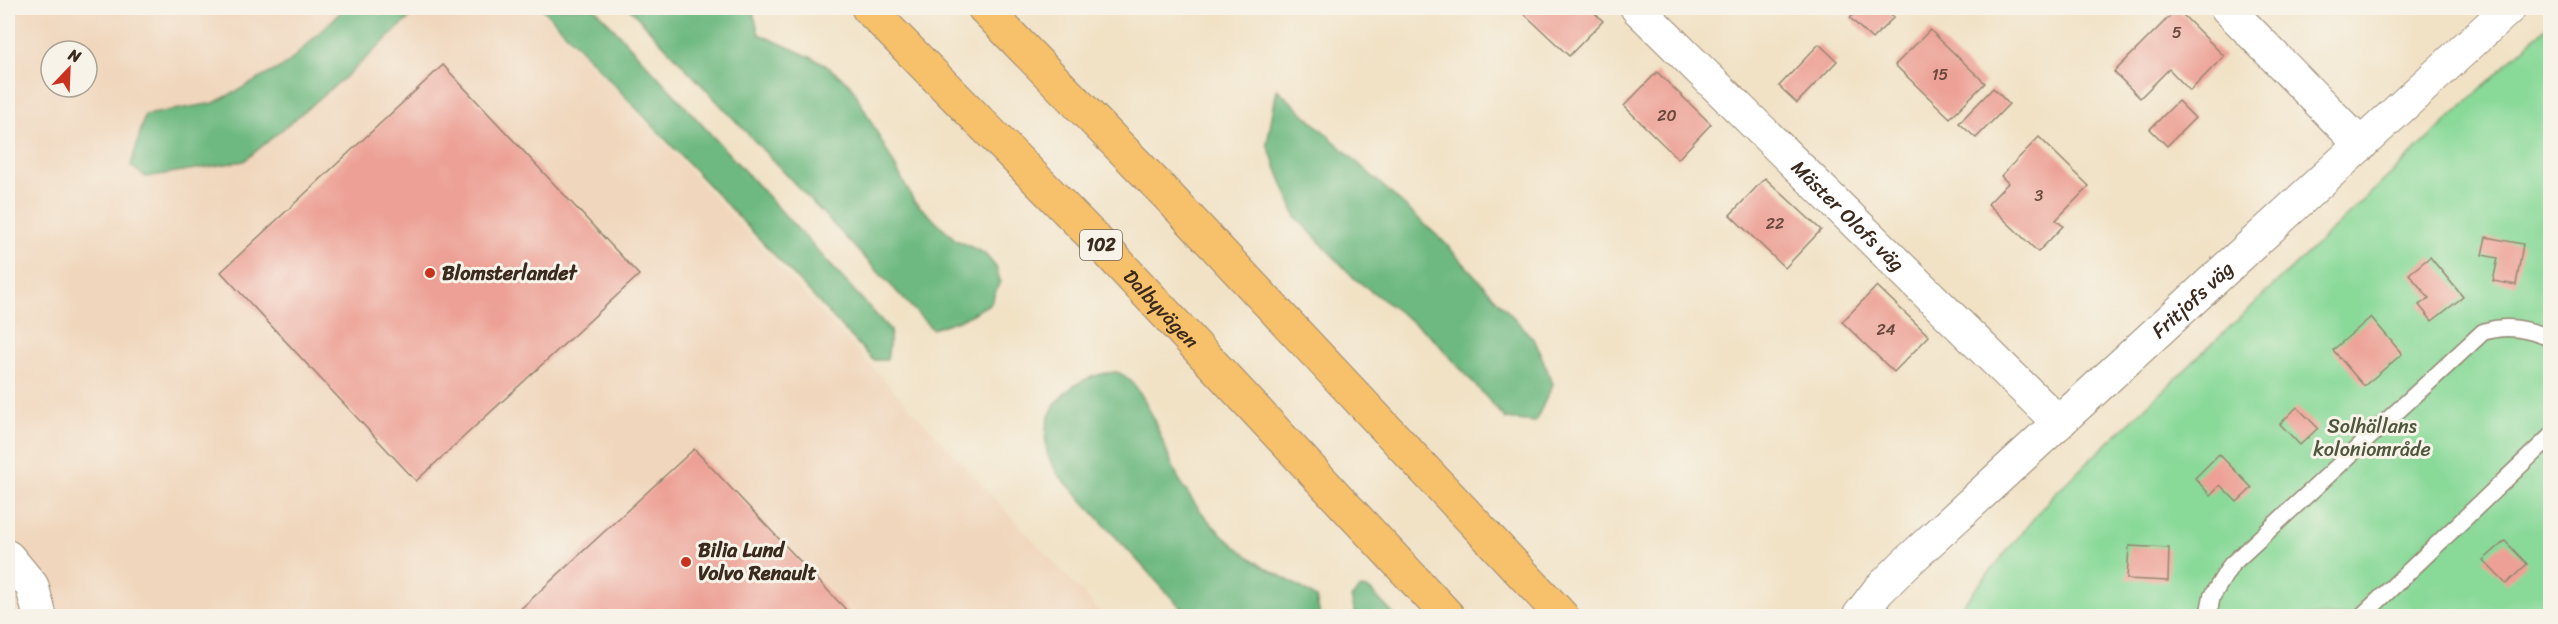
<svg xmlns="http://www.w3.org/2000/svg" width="2558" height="624" viewBox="0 0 2558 624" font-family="Sriracha,sans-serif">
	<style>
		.built { fill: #f0d6bc; fill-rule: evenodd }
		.green { fill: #89d999; stroke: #62825c; stroke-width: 1.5 }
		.forest { fill: #6eb981; stroke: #547250; stroke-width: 1.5 }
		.building { fill: #eda196 }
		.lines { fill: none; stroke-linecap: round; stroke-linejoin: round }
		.lane-casing { stroke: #968672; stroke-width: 19 }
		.street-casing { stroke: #968672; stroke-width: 35 }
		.primary-casing { stroke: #968672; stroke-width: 35 }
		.lane { stroke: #fff; stroke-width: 16 }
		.street { stroke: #fff; stroke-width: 33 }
		.primary { stroke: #f7c06b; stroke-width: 33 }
		.poi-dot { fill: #c8321e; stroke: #f7f3e8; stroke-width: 2 }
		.labels { text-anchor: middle; stroke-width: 6; stroke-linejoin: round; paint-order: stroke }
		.number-label { font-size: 16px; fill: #68483c }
		.shield { fill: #f7f3e8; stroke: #73665b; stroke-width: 1.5 }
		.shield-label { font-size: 18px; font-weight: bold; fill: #3b2a1e }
		.street-label { font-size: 20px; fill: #3b2a1e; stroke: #f7f3e8 }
		.poi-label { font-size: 20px; font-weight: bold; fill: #3b2a1e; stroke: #f7f3e8; text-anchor: start }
		.park-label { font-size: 20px; fill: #4e563d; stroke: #f7f3e8 }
	</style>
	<rect width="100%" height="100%" fill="#f7f3e8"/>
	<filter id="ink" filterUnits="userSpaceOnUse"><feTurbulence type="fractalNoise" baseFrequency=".0167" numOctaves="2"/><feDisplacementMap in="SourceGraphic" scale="12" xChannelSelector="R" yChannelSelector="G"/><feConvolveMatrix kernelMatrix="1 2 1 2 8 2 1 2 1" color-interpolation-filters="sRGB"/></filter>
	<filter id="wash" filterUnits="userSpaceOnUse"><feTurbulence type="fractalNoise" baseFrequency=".008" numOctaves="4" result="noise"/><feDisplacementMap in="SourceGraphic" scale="24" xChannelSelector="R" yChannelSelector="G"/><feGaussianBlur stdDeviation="1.35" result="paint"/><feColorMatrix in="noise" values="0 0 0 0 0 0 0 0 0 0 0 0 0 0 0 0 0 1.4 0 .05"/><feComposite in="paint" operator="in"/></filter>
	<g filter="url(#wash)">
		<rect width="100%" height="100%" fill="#f1e2c6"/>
		<path class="built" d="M8 8H538L1104 616H20L8 573ZM51 51H87V87H51Z"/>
		<path class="green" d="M2550 23V616H1969L1961 607 2052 496Z"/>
		<path class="forest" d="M345 8H420L349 74 244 161 146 177 131 166 145 115 214 103 287 64Z
			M542 8H595L891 331 887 360H873Z
			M629 8H752L759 34 821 62 851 85 914 201 956 240 984 253 996 267 1000 281 991 303 965 318 932 329Z
			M1277 89 1443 241 1535 341 1553 384 1535 422 1506 419 1431 336 1354 278 1296 217 1267 144Z
			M1116 372C1147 380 1163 451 1179 479 1200 516 1226 542 1261 565 1279 576 1299 584 1316 598L1320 616H1197L1181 608 1057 473C1054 466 1048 459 1047 452 1038 406 1074 375 1116 372Z
			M1361 588 1370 590 1395 616H1356L1351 598Z"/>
		<g id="blocks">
			<path class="building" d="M1518 8H1589L1603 21 1569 56Z
				M1860 8H1884L1894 17 1872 39 1850 18Z
				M2177 9 2224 56 2190 91 2169 69 2140 98 2114 72Z
				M1930 30 1985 83 1950 118 1895 65Z
				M1819 44 1837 61 1797 103 1779 86Z
				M443 65 639 275 416 481 221 272Z
				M1657 72 1711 124 1678 159 1624 106Z
				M1993 88 2009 104 1976 138 1959 123Z
				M2178 101 2195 118 2167 146 2150 129Z
				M2039 137 2089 186 2056 220 2063 226 2038 252 1988 204 2008 183 2001 176Z
				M1765 178 1821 230 1785 268 1730 215Z
				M2486 237 2523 244 2516 285 2493 281 2498 258 2482 255Z
				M2430 257 2463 297 2432 321 2419 305 2429 298 2409 274Z
				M1877 286 1929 336 1894 372 1842 322Z
				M2371 317 2402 354 2364 386 2333 350Z
				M2297 407 2318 428 2300 445 2280 424Z
				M694 449 852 616H513L631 507Z
				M2219 454 2252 488 2237 502 2220 485 2210 495 2195 478Z
				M2505 541 2527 564 2506 584 2483 560Z
				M2129 546 2169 548 2168 581 2127 579Z"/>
		</g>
	</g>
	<g filter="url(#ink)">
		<use href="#blocks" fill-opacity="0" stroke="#968672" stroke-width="1.5"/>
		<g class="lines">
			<g class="lane-casing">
				<path id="lane" d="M2208 616 2212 596 2231 565 2483 332C2507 324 2528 329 2550 338
					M2362 616 2550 437"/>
			</g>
			<g class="street-casing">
				<g id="street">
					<path id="s1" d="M1637 8 2059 423"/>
					<path d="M2227 8 2361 145"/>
					<path d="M8 557 32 586 40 616"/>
					<path id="s2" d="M1859 616 1878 591 1904 565 2509 8"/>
				</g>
			</g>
			<g class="primary-casing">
				<g id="primary">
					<path id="s3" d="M868 8 1110 254 1448 616"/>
					<path d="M984 8 1168 196 1562 616"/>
				</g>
			</g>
			<use href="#lane" class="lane"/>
			<use href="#street" class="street"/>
			<use href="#primary" class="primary"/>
		</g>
	</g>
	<g class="poi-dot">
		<circle cx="430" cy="273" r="6"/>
		<circle cx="686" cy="562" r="6"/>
	</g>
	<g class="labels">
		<g class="number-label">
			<text x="2177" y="38">5</text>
			<text x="1940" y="80">15</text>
			<text x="1667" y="121">20</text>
			<text x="2039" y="201">3</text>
			<text x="1775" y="229">22</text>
			<text x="1886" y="335">24</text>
		</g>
		<rect class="shield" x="1080" y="230" width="42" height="30" rx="4.5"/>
		<g class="shield-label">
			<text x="1101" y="251">102</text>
		</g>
		<g class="street-label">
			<text dy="7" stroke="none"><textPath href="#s1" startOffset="296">Mäster Olofs väg</textPath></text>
			<text dy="7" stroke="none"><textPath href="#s2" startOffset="460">Fritjofs väg</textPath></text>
			<text dy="7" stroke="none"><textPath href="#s3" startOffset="420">Dalbyvägen</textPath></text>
		</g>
		<g class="poi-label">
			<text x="442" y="280">Blomsterlandet</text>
			<text x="698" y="557">Bilia Lund<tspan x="698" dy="23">Volvo Renault</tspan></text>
		</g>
		<g class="park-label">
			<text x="2372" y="433">Solhällans<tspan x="2372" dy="23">koloniområde</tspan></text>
		</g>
	</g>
	<rect width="2558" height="624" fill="none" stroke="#f7f3e8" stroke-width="30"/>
	<g transform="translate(69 69) rotate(23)"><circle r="28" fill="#f7f3e8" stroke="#aca397" stroke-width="1.5"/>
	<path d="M0-4.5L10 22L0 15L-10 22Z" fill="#c8321e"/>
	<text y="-9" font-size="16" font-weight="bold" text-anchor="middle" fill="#3b2a1e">N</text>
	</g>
</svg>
